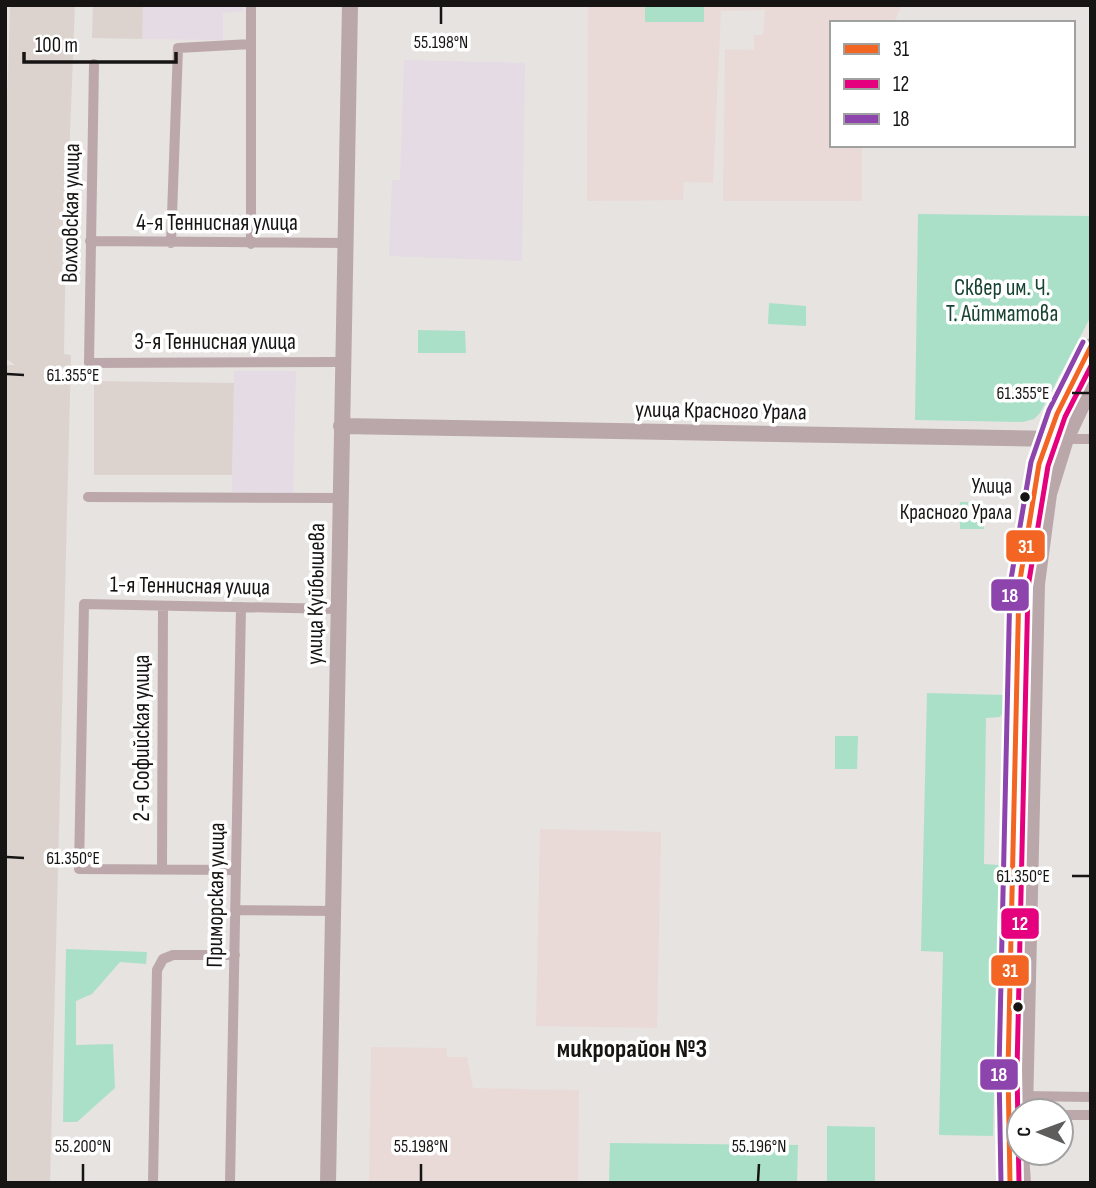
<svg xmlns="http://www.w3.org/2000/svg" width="1096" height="1188" viewBox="0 0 1096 1188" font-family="'Sofia Sans Condensed',sans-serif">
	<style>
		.commercial { fill: #e4dbe4 }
		.built { fill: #dcd3ce }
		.education { fill: #eadad7 }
		.green { fill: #abe0c8 }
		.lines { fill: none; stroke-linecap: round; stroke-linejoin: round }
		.street { stroke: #bca8ab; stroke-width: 10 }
		.secondary { stroke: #baa7a9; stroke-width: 16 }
		.bus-1-casing { stroke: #fff; stroke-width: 10 }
		.bus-2-casing { stroke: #fff; stroke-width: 10 }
		.bus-3-casing { stroke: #fff; stroke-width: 10 }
		.bus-1 { stroke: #f26522; stroke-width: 5 }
		.bus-2 { stroke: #e5007d; stroke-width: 5 }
		.bus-3 { stroke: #8e44ad; stroke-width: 5 }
		.ticks { fill: none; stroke: #171514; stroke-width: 2.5 }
		.bus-dot { fill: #171514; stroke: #fff; stroke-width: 2.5 }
		.labels { text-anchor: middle; stroke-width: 7; stroke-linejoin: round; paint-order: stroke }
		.bus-label { font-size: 21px; fill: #171514; stroke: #fff; text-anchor: end }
		.street-label { font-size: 23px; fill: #171514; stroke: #fff }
		.park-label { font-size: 23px; fill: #174332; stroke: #fff }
		.quarter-label { font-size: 26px; font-weight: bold; fill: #171514; stroke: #fff }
		.ticks-label { font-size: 18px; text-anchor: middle; fill: #171514; stroke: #fff; stroke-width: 7; stroke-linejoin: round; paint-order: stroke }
		.line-badge { stroke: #fff; stroke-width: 2.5 }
		.badge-label { font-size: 19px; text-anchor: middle; font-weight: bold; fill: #fff }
	</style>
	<rect width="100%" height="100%" fill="#e6e3e1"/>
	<path class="commercial" d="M143 5H243V11L223 13V40L142 39Z
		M404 60 525 63 522 261 389 256 392 180H400Z
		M234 371H296L293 493 232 492Z"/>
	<path class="built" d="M10 5H75L66 236 64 354 71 355 50 1183H5V365H15L5 358V176Z
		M93 5H143L142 39 92 38Z
		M94 381 234 383 232 475H94Z"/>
	<path class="education" d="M588 5H902L894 23H832V145H862V201H723L725 49 754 50V35H763L765 10 721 11 713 183 684 182 683 200 587 201Z
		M540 829 661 832 657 1028 536 1026Z
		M371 1047 447 1048V1057H467L473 1088 579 1090 578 1183H369Z"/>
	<path class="green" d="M645 5H704V22H645Z
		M918 214 1091 216V316L1040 413 1034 419 1023 422 915 420Z
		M769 303 806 306V326L768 324Z
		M418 330 465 331 466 353H418Z
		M960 502H984V529H960Z
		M927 693 1006 695V707L1000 717 986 718 984 864 999 865 993 1136 939 1135 943 952 921 951Z
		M835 736H858L857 769H835Z
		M66 949 147 952 146 964 120 962 92 994 76 1001V1045L113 1044 115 1088 77 1122H63Z
		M827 1126 875 1127V1182L827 1181Z
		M610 1143 798 1145 797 1183H609Z"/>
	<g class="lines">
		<path class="street" d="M94 64 89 363 342 362
			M90 241 345 243
			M171 243 178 48 251 44
			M251 244V5
			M1066 439H1091
			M88 497 340 498
			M162 870 163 606
			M236 870 79 869 84 604 338 609
			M235 910 333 911
			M1025 1096 1091 1097
			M1061 1115H1091
			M153 1183 157 970 163 959 173 955H235
			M230 1183 241 607"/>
		<path class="secondary" d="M341 426 1056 439
			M1025 1111 1037 584 1049 494 1066 439 1091 386
			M1021 1154 1023 1183
			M328 1183 350 5
			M1010 1183 1008 1070 1019 586 1039 464 1057 414 1091 346"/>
		<g class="bus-1-casing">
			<path id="bus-1" d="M1010 1183 1008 1070 1019 586 1039 464 1057 414 1091 346"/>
		</g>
		<g class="bus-2-casing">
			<path id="bus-2" d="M1019 1183 1017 1070 1028 587 1048 466 1065 417 1091 366"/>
		</g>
		<g class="bus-3-casing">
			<path id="bus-3" d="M1001 1183 999 1070 1010 585 1031 462 1049 410 1083 342"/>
		</g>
		<use href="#bus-1" class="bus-1"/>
		<use href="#bus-2" class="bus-2"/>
		<use href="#bus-3" class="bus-3"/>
	</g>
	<path class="ticks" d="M441 24V7M7 374 24 375M1072 393H1089M7 857 24 858M1072 876H1089M83 1181V1164M421 1181V1164M758 1181 759 1164"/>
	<g class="bus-dot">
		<circle cx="1025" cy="497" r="6"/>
		<circle cx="1018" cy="1007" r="6"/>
	</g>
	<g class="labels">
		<g class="bus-label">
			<text x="1012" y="493">Улица<tspan x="1012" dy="26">Красного Урала</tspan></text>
		</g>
		<g class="street-label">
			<text transform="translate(70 213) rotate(-89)" y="8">Волховская улица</text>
			<text x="217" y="230">4-я Теннисная улица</text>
			<text x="215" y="349">3-я Теннисная улица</text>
			<text transform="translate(721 410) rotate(1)" y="8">улица Красного Урала</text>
			<text transform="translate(190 585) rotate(1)" y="8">1-я Теннисная улица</text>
			<text transform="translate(315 594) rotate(-89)" y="8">улица Куйбышева</text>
			<text transform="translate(141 738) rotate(-90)" y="8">2-я Софийская улица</text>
			<text transform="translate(215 895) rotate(-89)" y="8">Приморская улица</text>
		</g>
		<g class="park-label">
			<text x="1002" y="295">Сквер им. Ч.<tspan x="1002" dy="26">Т. Айтматова</tspan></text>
		</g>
		<g class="quarter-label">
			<text x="632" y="1057">микрорайон №3</text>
		</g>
	</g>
	<g class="ticks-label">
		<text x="441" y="48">55.198°N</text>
		<text x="73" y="381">61.355°E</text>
		<text x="1023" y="399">61.355°E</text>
		<text x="73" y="864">61.350°E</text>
		<text x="1023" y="882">61.350°E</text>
		<text x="83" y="1152">55.200°N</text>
		<text x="421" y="1152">55.198°N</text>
		<text x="759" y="1152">55.196°N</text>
	</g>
	<g class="line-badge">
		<rect x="1005" y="529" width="41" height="34" rx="7" fill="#f26522"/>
		<rect x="990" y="578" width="40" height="34" rx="7" fill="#8e44ad"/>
		<rect x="1000" y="907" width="40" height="33" rx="7" fill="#e5007d"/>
		<rect x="990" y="954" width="40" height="33" rx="7" fill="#f26522"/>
		<rect x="979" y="1058" width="40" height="33" rx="7" fill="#8e44ad"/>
	</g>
	<g class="badge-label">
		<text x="1026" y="553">31</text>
		<text x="1010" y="602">18</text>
		<text x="1020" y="930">12</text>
		<text x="1010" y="977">31</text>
		<text x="999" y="1081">18</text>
	</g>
	<rect width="1096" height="1188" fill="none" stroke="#171514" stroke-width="14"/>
	<rect x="830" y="21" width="245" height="126" fill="#ffffff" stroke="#a2a1a1" stroke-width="2"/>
	<rect x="844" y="44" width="35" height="10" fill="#f26522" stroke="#a2a1a1" stroke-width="2"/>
	<text x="893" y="56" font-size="21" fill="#171514">31</text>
	<rect x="844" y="79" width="35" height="10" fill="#e5007d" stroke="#a2a1a1" stroke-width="2"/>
	<text x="893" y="91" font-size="21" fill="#171514">12</text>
	<rect x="844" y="114" width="35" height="10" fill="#8e44ad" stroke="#a2a1a1" stroke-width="2"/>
	<text x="893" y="126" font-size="21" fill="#171514">18</text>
	<g transform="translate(1040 1132) rotate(271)"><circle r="33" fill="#ffffff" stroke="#a2a1a1" stroke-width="2"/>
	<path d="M0-5L12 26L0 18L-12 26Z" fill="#5f5d5c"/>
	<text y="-10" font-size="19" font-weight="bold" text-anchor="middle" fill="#171514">С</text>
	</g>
	<path d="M24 52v10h152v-10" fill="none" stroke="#171514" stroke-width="3.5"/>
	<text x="35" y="52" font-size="21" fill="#171514" stroke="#ffffff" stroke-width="5" paint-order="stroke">100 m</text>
</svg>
